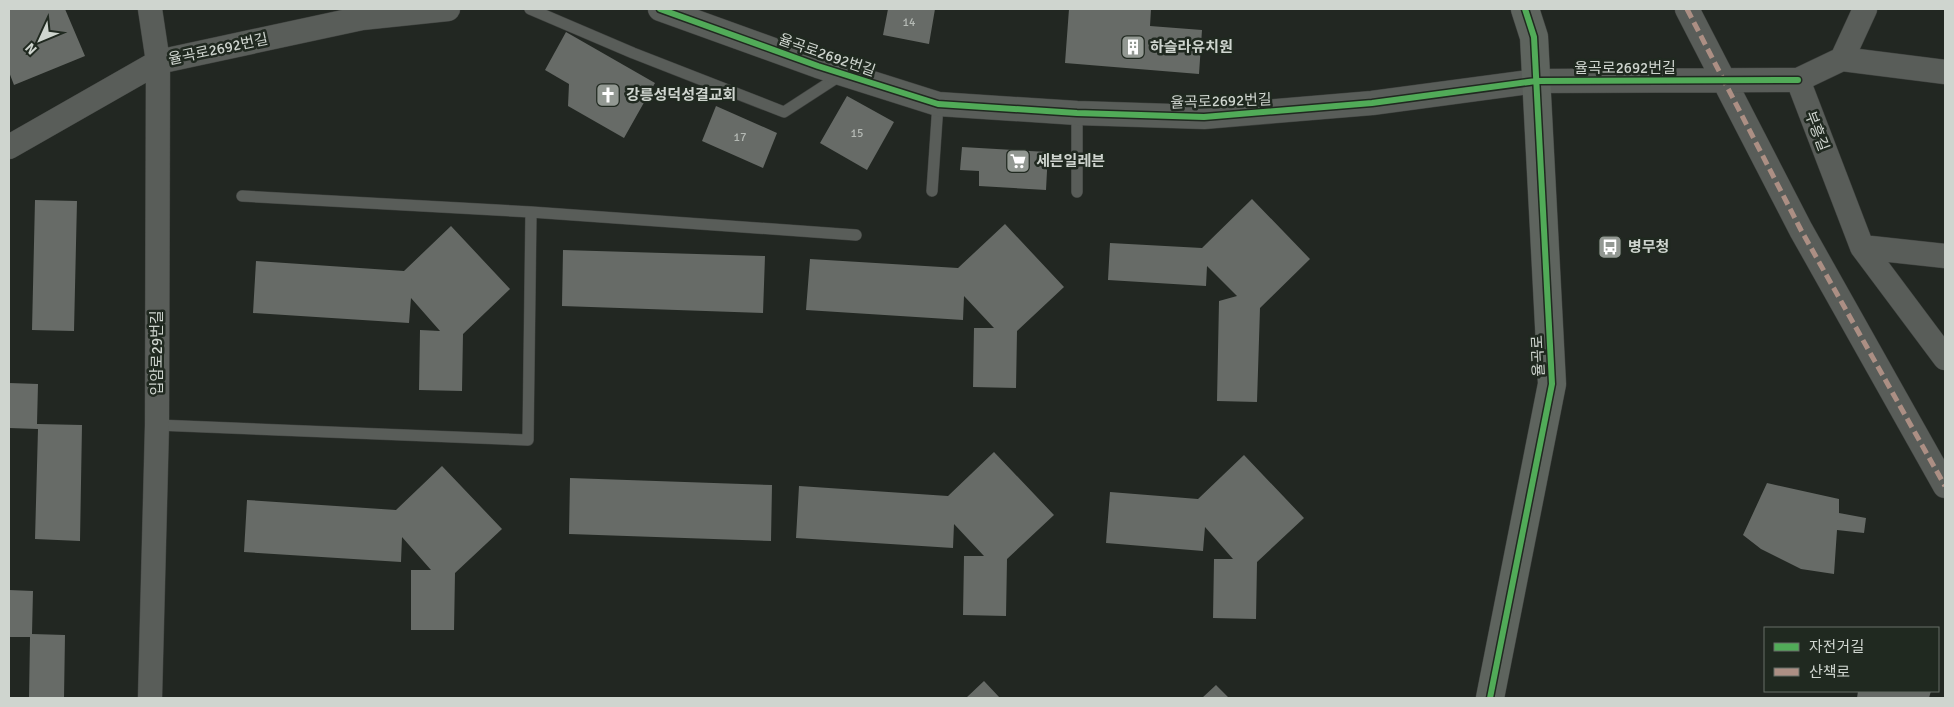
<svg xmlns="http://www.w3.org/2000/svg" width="1954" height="707" viewBox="0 0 1954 707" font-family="Signika,'Noto Sans KR',sans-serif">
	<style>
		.building { fill: #676b67 }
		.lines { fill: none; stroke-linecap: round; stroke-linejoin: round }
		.lane-casing { stroke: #3f423f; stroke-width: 12 }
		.street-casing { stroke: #3f423f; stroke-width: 25 }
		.secondary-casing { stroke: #3f423f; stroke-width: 29 }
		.lane { stroke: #595d59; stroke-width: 11 }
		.street { stroke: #595d59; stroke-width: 24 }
		.secondary { stroke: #5e645e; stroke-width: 28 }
		.quiet { stroke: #ac8f84; stroke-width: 5; stroke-dasharray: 10 5; stroke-linecap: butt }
		.cycleway-casing { stroke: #202920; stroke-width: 9 }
		.cycleway { stroke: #51ab58; stroke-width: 6 }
		.labels { text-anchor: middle; stroke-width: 5; stroke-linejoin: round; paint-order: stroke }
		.number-label { font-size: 12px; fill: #b5bab5 }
		.poi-label { font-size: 15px; font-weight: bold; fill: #cfd5cf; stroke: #202920; text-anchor: start }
		.street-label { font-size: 15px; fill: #cfd5cf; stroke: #202920 }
	</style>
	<rect width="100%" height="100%" fill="#222722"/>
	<path class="building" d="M9 9H65L85 56 14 85 9 72Z
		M888 9H935L929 44 883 35Z
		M1069 9H1151L1150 26 1202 30 1199 74 1065 63Z
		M566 32 655 83 624 138 568 106 569 84 545 70Z
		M847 96 894 122 867 170 820 143Z
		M716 106 777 133 763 168 702 141Z
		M962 147 1048 152 1046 190 979 186V171L960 170Z
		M1252 199 1310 259 1260 308 1257 402 1217 401 1219 301 1237 296 1207 266 1206 286 1108 280 1110 243 1202 248Z
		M35 200 77 201 74 331 32 330Z
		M1005 224 1064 287 1017 331 1016 388 973 387 974 328H994L964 296 963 320 806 310 810 259 958 268Z
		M451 226 510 289 463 334 462 391 419 390 420 330 440 331 411 298 409 323 253 313 256 261 404 271Z
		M563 250 765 256 763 313 562 306Z
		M9 383 38 384 37 424 82 425 80 541 35 539 38 429 9 428Z
		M994 452 1054 515 1007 559 1006 616 963 615 964 556H984L954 524 953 548 796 538 799 486 948 496Z
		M1244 455 1304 518 1257 562 1256 619 1213 618 1214 559H1233L1205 527 1203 551 1106 543 1110 492 1198 499Z
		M442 466 502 529 455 573 454 630H411V570H431L402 537 401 562 244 552 247 500 396 510Z
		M570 478 772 485 771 541 569 534Z
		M1767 483 1839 499V513L1866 518 1864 533 1837 530 1834 574 1801 569 1761 549 1743 535Z
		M9 590 33 591 32 634 65 635 64 698H29L30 637H9Z
		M984 681 1000 698H966Z
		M1216 685 1229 698H1202Z
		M1858 691H1931L1929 698H1857Z"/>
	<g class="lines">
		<g class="lane-casing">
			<path id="lane" d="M530 9 633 53 784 112 841 75
				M932 191 938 104
				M1077 192V113
				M531 212 856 235
				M157 425 528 440 531 212 242 196"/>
		</g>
		<g class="street-casing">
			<path id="street" d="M150 9 158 62 157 425 150 698
				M660 9 818 66 938 104 1077 113 1204 117 1372 103 1536 81 1798 80
				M1687 9 1801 230 1945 486
				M1842 59 1865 9
				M1945 72 1842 59 1798 80 1862 247 1945 256
				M9 147 158 62 362 18 448 9
				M1862 247 1945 358"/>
		</g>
		<g class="secondary-casing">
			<path id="secondary" d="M1490 698 1552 384 1534 37 1525 9"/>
		</g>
		<use href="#lane" class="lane"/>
		<use href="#street" class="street"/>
		<use href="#secondary" class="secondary"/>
		<path class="quiet" d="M1687 9 1801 230 1945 486"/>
		<g class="cycleway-casing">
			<path id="cycleway" d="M660 9 818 66 938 104 1077 113 1204 117 1372 103 1536 81 1798 80
				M1490 698 1552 384 1534 37 1525 9"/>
		</g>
		<use href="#cycleway" class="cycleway"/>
	</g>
	<defs>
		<g id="building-square" transform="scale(1.25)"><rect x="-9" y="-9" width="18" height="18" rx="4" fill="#929892" stroke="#202920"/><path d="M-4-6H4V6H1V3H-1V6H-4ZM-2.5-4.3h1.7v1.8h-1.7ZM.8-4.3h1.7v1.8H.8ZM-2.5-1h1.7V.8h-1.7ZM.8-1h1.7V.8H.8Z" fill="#fff"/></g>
		<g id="church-square" transform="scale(1.25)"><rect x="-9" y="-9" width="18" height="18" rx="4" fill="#929892" stroke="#202920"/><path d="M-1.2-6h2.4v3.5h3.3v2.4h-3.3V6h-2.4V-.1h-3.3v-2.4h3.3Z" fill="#fff"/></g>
		<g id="supermarket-square" transform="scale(1.25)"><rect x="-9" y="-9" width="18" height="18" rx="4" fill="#929892" stroke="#202920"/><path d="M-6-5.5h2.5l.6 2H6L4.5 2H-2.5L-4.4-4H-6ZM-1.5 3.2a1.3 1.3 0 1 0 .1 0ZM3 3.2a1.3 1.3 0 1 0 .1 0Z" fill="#fff"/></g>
		<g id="bus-square" transform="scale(1.25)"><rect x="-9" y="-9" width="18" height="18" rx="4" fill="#929892" stroke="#202920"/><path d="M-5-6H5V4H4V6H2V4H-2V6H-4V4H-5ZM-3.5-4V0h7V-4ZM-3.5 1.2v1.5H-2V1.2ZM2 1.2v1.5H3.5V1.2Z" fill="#fff"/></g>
	</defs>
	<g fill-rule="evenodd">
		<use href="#building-square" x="1133" y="47"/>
		<use href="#church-square" x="608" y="95"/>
		<use href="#supermarket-square" x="1018" y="161"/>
		<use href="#bus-square" x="1610" y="247"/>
	</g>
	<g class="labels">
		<g class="number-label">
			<text x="909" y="26">14</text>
			<text x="857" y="137">15</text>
			<text x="740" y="141">17</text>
		</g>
		<g class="poi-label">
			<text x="1150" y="52">하슬라유치원</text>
			<text x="626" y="100">강릉성덕성결교회</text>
			<text x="1036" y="166">세븐일레븐</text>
			<text x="1628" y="252">병무청</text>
		</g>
		<g class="street-label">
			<text transform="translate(218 49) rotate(-12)" y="5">율곡로2692번길</text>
			<text transform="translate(827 55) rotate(19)" y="5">율곡로2692번길</text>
			<text x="1625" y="73">율곡로2692번길</text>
			<text transform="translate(1221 101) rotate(-2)" y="5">율곡로2692번길</text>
			<text transform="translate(1817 131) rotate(69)" y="5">부흥길</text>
			<text transform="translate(157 353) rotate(-90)" y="5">입암로29번길</text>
			<text transform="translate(1538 356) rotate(-93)" y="5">율곡로</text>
		</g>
	</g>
	<rect width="1954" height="707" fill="none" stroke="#cfd5cf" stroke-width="20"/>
	<rect x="1764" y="627" width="175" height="65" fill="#202920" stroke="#666e66"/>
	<rect x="1774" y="643" width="25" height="8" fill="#51ab58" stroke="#666e66"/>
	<text x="1809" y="652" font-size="15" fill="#cfd5cf">자전거길</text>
	<rect x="1774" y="668" width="25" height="8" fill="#ac8f84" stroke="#666e66"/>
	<text x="1809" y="677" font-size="15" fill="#cfd5cf">산책로</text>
	<g transform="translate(40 40) rotate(226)" stroke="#202920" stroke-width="4" paint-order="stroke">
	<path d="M0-4L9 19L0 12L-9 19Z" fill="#cfd5cf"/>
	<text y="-8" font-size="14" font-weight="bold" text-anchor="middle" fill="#cfd5cf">N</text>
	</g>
</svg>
